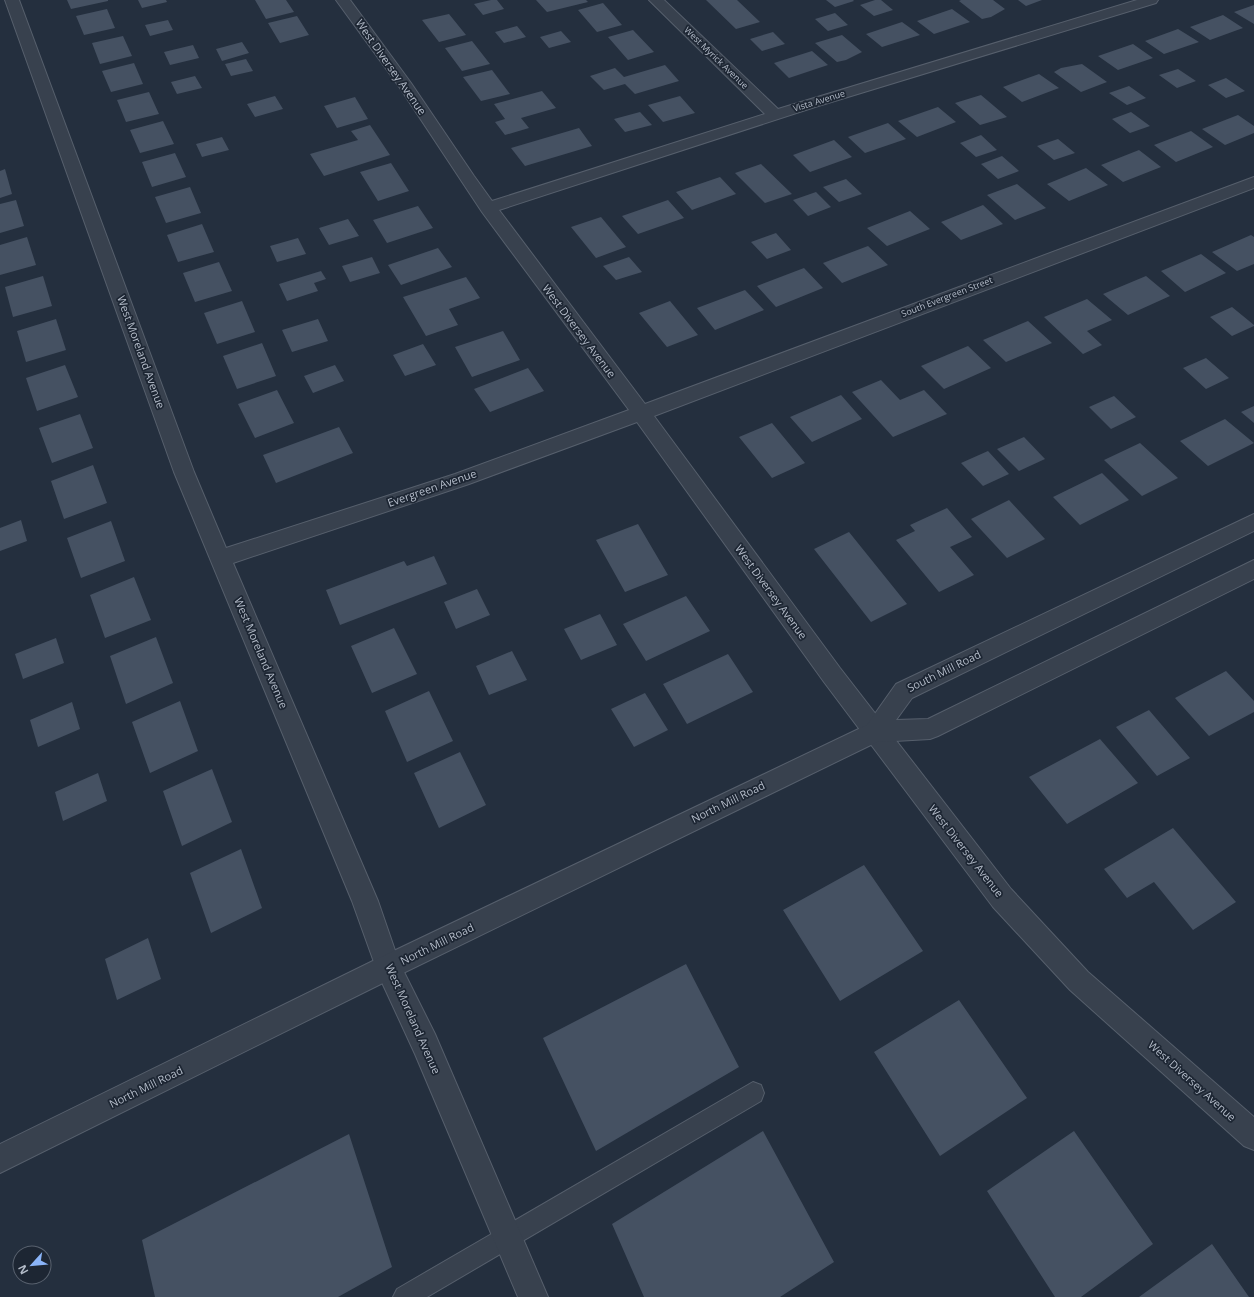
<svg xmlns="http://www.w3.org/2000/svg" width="1254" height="1297" viewBox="0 0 1254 1297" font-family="'Open Sans',sans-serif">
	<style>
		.building { fill: #455162 }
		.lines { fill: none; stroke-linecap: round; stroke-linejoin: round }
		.service-casing { stroke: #565f6c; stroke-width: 2 }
		.minor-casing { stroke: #565f6c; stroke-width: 2 }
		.tertiary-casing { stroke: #565f6c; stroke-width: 2 }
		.service { fill: #38414e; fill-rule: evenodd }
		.minor { fill: #38414e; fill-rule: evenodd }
		.tertiary { fill: #38414e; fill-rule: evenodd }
		.labels { text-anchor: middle; stroke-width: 3.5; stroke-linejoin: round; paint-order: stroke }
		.far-street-label { font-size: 9px; fill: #b4bcc9; stroke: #1d2633 }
		.street-label { font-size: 11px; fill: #b4bcc9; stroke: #1d2633 }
	</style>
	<rect width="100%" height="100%" fill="#242f3e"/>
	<path class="building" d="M67 0H108V1L71 9Z
		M138 0H166L167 2 142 8Z
		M255 0H286L294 12 266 19Z
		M491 0H497L504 9 483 15 474 4Z
		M536 0H586L588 2 547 12Z
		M706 0H737L760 22 736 29Z
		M826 0H853L854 1 835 7Z
		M875 0H881L893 10 874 16 860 5Z
		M961 0H993L1005 9 991 17 982 19 959 1Z
		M1018 0H1042L1026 6Z
		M603 3 622 25 597 32 578 10Z
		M1254 5V24L1234 12Z
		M107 9 115 28 84 35 76 16Z
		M952 9 970 22 934 34 917 21Z
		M835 13 848 25 828 31 815 19Z
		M449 14 466 35 439 42 422 20Z
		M1223 15 1243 28 1210 40 1190 27Z
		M297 16 309 35 280 43 268 23Z
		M168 20 173 30 150 36 145 25Z
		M902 22 920 35 882 47 866 34Z
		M517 26 526 37 504 43 495 32Z
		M1178 29 1199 42 1164 54 1145 41Z
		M633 30 654 52 628 60 608 37Z
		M561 31 571 42 549 48 540 37Z
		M773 32 785 44 762 51 750 39Z
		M842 35 862 52 846 60 837 62 815 43Z
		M123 36 132 56 100 64 92 43Z
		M472 41 490 64 462 71 445 48Z
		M242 42 249 53 222 61 216 49Z
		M1133 44 1153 58 1118 70 1098 56Z
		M193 45 199 58 170 65 164 52Z
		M812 51 828 65 789 78 774 63Z
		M246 59 253 71 231 76 225 64Z
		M134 63 143 84 111 92 102 71Z
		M1082 64 1107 82 1081 92 1054 72 1061 68Z
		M665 65 679 81 635 94 625 84 604 90 590 76 615 68 624 77Z
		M1178 69 1196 81 1177 88 1159 75Z
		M492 70 510 94 481 101 463 77Z
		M1039 74 1059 88 1022 102 1003 87Z
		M195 76 202 88 177 94 171 82Z
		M1226 78 1245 91 1226 98 1208 85Z
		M1129 86 1146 98 1127 105 1109 93Z
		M542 91 556 108 521 118 529 128 505 135 495 122 505 119 494 104Z
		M149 92 159 114 126 122 117 100Z
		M981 95 1007 117 980 125 955 103Z
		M275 96 283 109 255 117 247 104Z
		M680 96 695 113 663 122 648 105Z
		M355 97 368 119 337 128 324 106Z
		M938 107 956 122 917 137 898 121Z
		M640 112 652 125 625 132 614 119Z
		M1131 112 1150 126 1130 133 1112 119Z
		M1238 115 1254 126V133L1225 145 1202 129Z
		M163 121 174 144 140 153 130 130Z
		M888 123 906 139 865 153 848 137Z
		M370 125 390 155 324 176 310 154 358 140 351 131Z
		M579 128 592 146 525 166 511 148Z
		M1191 131 1213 147 1176 162 1154 145Z
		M981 135 997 150 976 157 960 143Z
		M222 137 229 150 202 157 196 144Z
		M1058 139 1075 153 1054 160 1037 146Z
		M834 140 852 157 810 172 793 155Z
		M1139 150 1161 167 1123 182 1101 165Z
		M175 153 186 177 152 187 142 162Z
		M1002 156 1019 171 998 179 981 164Z
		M391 163 409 191 378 201 360 172Z
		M761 164 792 194 765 203 735 173Z
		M1086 168 1108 185 1069 201 1047 184Z
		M5 169 12 194 0 198V171Z
		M720 177 736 194 692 210 676 192Z
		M846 179 862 194 839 202 823 187Z
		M1017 184 1046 208 1015 220 987 195Z
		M190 187 201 213 166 223 155 197Z
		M816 192 831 207 808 216 793 200Z
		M16 200 24 226 0 233V204Z
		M668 200 684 218 638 234 622 216Z
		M983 205 1003 224 961 240 941 222Z
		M418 206 433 228 387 243 373 220Z
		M910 211 930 229 887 246 867 228Z
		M601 217 626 247 596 258 571 227Z
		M348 219 359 236 329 245 319 228Z
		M202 224 214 252 178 262 167 235Z
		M776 233 791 250 767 259 751 242Z
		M1251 235 1254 237V264L1237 271 1212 252Z
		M27 237 36 265 0 275V245Z
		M298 238 306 254 277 262 270 246Z
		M868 246 888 265 842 283 823 263Z
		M438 248 452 267 401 285 388 265Z
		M1201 254 1226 273 1185 292 1161 271Z
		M372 257 380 273 350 282 342 266Z
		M629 257 642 272 616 280 603 266Z
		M219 262 232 291 195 302 183 273Z
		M804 268 823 288 776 307 757 286Z
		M321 271 326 279 314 283 318 291 287 301 279 284Z
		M43 276 52 306 13 317 5 287Z
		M1146 276 1170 296 1128 315 1103 294Z
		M466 277 480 298 449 309 458 325 426 336 403 297Z
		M745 290 764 310 715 330 697 308Z
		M1087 299 1112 320 1087 331 1102 345 1083 354 1044 317Z
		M242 301 255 332 217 344 204 313Z
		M670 301 698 335 667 347 639 313Z
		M1232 307 1254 325V326L1232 336 1210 317Z
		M56 319 66 350 26 362 17 331Z
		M318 319 328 341 292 352 282 330Z
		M1028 321 1052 343 1006 362 983 340Z
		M503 331 520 360 472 377 455 347Z
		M262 343 276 376 237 389 223 356Z
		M423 344 436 365 405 376 393 355Z
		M968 346 991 368 944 389 921 366Z
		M1206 358 1229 378 1206 389 1183 368Z
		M65 365 78 397 37 411 26 378Z
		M335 365 344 381 313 393 304 376Z
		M528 368 544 391 490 412 474 389Z
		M881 380 900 400 924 390 947 414 893 437 852 392Z
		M277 390 294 423 255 438 238 404Z
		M841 395 862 419 812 442 790 417Z
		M1114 396 1136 417 1111 429 1089 407Z
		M1254 406V423L1241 412Z
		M80 414 93 448 52 463 39 428Z
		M1225 419 1254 443 1208 466 1180 441Z
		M772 423 805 463 772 478 739 437Z
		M339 427 353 453 276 483 263 455Z
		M1024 437 1045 459 1019 471 997 449Z
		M1140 443 1178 478 1142 496 1104 460Z
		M988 451 1009 474 983 486 961 463Z
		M93 465 107 503 64 519 51 481Z
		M1102 473 1129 500 1080 525 1053 497Z
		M1009 500 1045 539 1007 558 971 519Z
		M947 508 972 537 950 547 974 575 939 592 896 540 915 531 910 525Z
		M21 520 27 541 0 551V528Z
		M111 521 125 561 81 578 67 538Z
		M638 524 668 575 625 592 596 540Z
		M849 532 907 604 871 622 814 549Z
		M434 556 447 584 340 625 326 590 404 561 407 566Z
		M134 577 151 620 105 638 90 595Z
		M477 589 490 615 456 629 444 602Z
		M686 596 710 631 646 661 623 624Z
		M600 614 617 645 581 660 564 629Z
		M394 628 417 674 372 693 351 646Z
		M156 637 173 683 126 704 110 656Z
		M56 638 64 663 23 679 15 654Z
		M512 651 527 680 489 695 476 666Z
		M728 654 753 692 687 724 663 684Z
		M1226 671 1254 701V712L1209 736 1175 698Z
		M429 691 453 741 407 762 385 711Z
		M645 693 668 730 634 747 611 709Z
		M180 701 198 751 150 773 132 722Z
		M72 702 80 729 38 747 30 720Z
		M1149 710 1190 758 1157 776 1116 727Z
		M1100 739 1138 783 1067 824 1029 777Z
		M460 752 486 805 439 828 414 773Z
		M212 769 232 822 182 846 163 791Z
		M98 773 107 801 63 821 55 792Z
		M1173 828 1236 902 1193 930 1154 882 1127 898 1104 869Z
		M241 849 262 908 211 933 190 873Z
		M864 865 923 951 840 1001 783 910Z
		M148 938 161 979 117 1000 105 959Z
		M686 964 739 1067 596 1151 543 1038Z
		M959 1000 1027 1098 940 1156 874 1052Z
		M763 1131 834 1262 780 1297H644L612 1224Z
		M1074 1131 1153 1244 1081 1297H1055L987 1191Z
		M349 1134 392 1267 338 1297H155L142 1240Z
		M1212 1244 1249 1297H1139Z"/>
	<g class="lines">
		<g class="service-casing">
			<path id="service" d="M753 1082 761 1085 764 1093 761 1101 427 1297H393L397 1289Z"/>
		</g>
		<g class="minor-casing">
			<path id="minor" d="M5 0H19L194 472 226 548 455 474 629 410 482 212 400 88 336 0H350L411 83 474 176 492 201 765 114 649 0H664L778 109 1137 0H1158L1156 3 815 107 499 210 645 404 1254 177V188L654 416 840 668 1011 889 1088 972 1254 1117V1150L1244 1146 1070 990 993 907 824 682 637 422 469 484 233 563 378 901 399 962 435 1034 548 1297H518L415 1054 379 976 352 901 174 472Z"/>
		</g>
		<g class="tertiary-casing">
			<path id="tertiary" d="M1254 514V531L912 698 896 720 928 719 1254 560V579L938 736 930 739 877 742 397 976 0 1173V1144L379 958 867 725 896 684Z"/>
		</g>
		<use href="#service" class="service"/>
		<use href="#minor" class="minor"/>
		<use href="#tertiary" class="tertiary"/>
	</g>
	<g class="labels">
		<g class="far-street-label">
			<text transform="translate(716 58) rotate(44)" y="3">West Myrick Avenue</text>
			<text transform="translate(819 101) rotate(-17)" y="3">Vista Avenue</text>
			<text transform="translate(947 297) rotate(-21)" y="3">South Evergreen Street</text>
		</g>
		<g class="street-label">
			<text transform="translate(391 67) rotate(55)" y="4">West Diversey Avenue</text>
			<text transform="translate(579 331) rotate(53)" y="4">West Diversey Avenue</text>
			<text transform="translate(141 352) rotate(70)" y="4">West Moreland Avenue</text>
			<text transform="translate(432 488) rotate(-19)" y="4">Evergreen Avenue</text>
			<text transform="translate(771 592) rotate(54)" y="4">West Diversey Avenue</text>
			<text transform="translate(261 653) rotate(67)" y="4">West Moreland Avenue</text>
			<text transform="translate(944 671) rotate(-26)" y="4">South Mill Road</text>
			<text transform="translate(728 802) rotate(-26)" y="4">North Mill Road</text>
			<text transform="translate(966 851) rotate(52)" y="4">West Diversey Avenue</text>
			<text transform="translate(437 944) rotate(-26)" y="4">North Mill Road</text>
			<text transform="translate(413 1019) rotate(66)" y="4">West Moreland Avenue</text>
			<text transform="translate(1192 1081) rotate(42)" y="4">West Diversey Avenue</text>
			<text transform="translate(146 1087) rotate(-26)" y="4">North Mill Road</text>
		</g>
	</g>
	<g transform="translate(32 1265) rotate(243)"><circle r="19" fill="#1d2633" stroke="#59626f"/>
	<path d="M0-3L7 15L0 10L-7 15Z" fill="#8ab4f8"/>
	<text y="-6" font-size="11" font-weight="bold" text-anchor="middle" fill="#b4bcc9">N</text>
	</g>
</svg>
